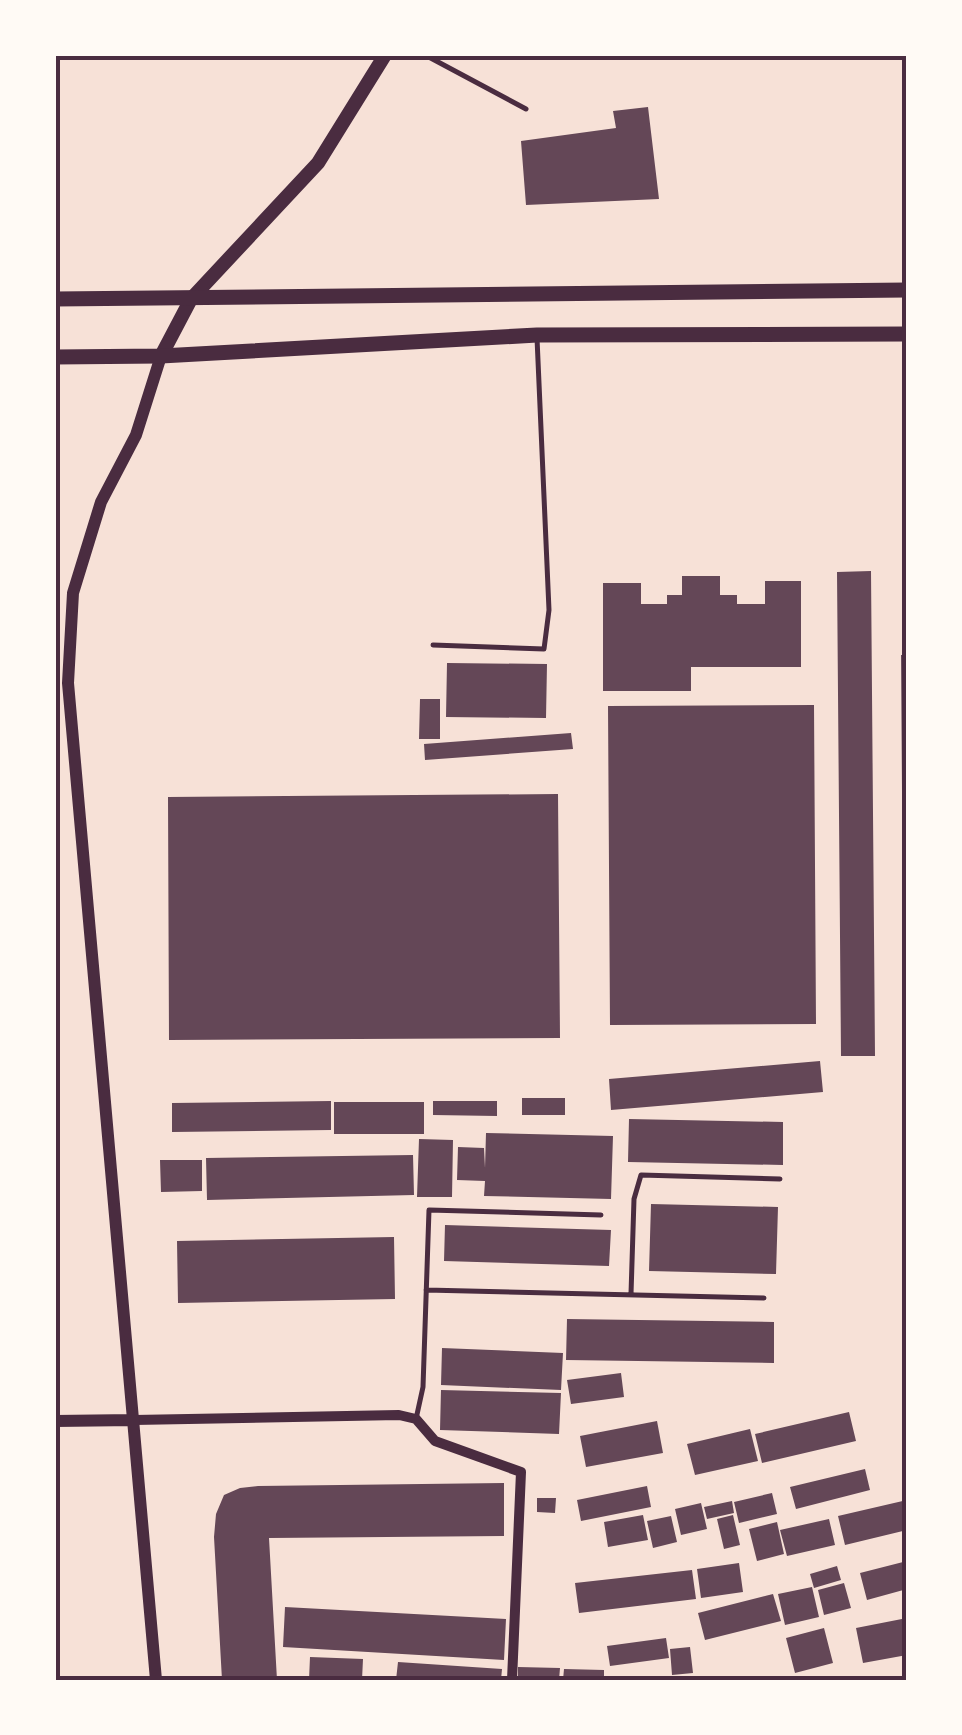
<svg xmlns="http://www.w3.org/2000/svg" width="962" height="1735" viewBox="0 0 962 1735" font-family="Commissioner,sans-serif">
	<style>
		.building { fill: #644757 }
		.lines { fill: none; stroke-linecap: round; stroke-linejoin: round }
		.service { stroke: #4a2c40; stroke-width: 5 }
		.minor { stroke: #4a2c40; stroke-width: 10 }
		.tertiary { stroke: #4a2c40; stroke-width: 12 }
		.secondary { stroke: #4a2c40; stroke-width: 14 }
		.primary { stroke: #4a2c40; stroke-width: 15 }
		.neatline { fill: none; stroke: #4a2c40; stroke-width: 4 }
	</style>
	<rect width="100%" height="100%" fill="#f7e1d7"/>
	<path class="building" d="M648 107 659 199 526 205 521 141 616 128 613 111Z
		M871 571 875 1056H841L837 572Z
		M682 576H720V595H737V604H765V581H801V667H691V691H603V583H641V604H667V595H682Z
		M901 655H907V1062H904Z
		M447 663 547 664 546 718 446 717Z
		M420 699H440V739H419Z
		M814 705 816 1024 610 1025 608 706Z
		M571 733 573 749 425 760 424 744Z
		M558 794 560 1038 169 1040 168 797Z
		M820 1061 823 1092 611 1110 609 1079Z
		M522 1098H565V1115H522Z
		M331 1101V1130L172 1132V1103Z
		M433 1101H497V1116L433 1115Z
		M334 1102H424V1134H334Z
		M629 1119 783 1122V1165L628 1162Z
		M486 1133 613 1136 611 1199 484 1196 485 1181 457 1180 458 1147 484 1148 485 1168Z
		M419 1139 453 1140 452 1197H417Z
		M413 1155 414 1195 207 1200 206 1158Z
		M160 1160H202V1191L161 1192Z
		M651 1204 778 1207 776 1274 649 1271Z
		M445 1225 611 1230 609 1266 444 1261Z
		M394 1237 395 1299 178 1303 177 1241Z
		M567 1319 774 1322V1363L566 1360Z
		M442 1348 563 1353 561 1390 441 1385Z
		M621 1373 624 1397 571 1404 567 1380Z
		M441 1390 561 1393 559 1434 440 1430Z
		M849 1412 856 1441 762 1463 755 1434Z
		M657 1421 663 1453 586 1467 580 1436Z
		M750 1429 758 1461 695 1475 687 1444Z
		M865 1469 870 1490 796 1509 790 1487Z
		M504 1483V1536L269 1538 277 1680H222L214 1537 216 1514 224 1495 240 1488 258 1486Z
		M647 1486 651 1507 581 1521 577 1500Z
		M772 1493 777 1514 739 1523 734 1502Z
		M537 1498H556L555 1513 537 1512Z
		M907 1500V1530L845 1545 838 1516Z
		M732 1501 734 1513 707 1519 704 1507Z
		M701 1503 707 1529 681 1535 675 1509Z
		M643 1515 648 1540 608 1547 604 1522Z
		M733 1515 740 1545 724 1549 717 1519Z
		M671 1516 677 1542 653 1548 647 1521Z
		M829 1519 835 1545 787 1556 780 1530Z
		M777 1522 784 1554 757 1561 749 1529Z
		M907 1561V1589L867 1600 860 1573Z
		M739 1563 743 1592 701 1598 697 1569Z
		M837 1566 841 1580 814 1588 810 1574Z
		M692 1570 696 1599 579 1613 575 1583Z
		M844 1583 851 1608 824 1615 818 1590Z
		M812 1587 819 1617 785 1625 778 1594Z
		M773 1594 781 1621 705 1640 698 1613Z
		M285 1607 506 1619 504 1660 283 1647Z
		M907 1618V1655L863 1663 856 1628Z
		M824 1628 833 1663 795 1673 786 1638Z
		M666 1638 669 1658 610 1666 607 1646Z
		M690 1647 693 1673 672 1675 670 1649Z
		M310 1657 363 1659 362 1680H309Z
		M398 1662 502 1669 501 1680H396Z
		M518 1667 560 1668 559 1680H518Z
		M564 1669 604 1670V1680H563Z"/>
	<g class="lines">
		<path class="service" d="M425 55 526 109
			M433 645 544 649 549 610 537 338
			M426 1290 764 1298
			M631 1294 634 1199 641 1175 780 1179
			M416 1419 423 1387 429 1210 601 1215"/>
		<path class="minor" d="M134 1420 399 1415 416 1419 435 1441 521 1472 512 1680"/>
		<path class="tertiary" d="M55 1421 134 1420
			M156 1680 68 683 73 593 101 502 136 435 161 356"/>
		<path class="secondary" d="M161 356 191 299 318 163 385 55"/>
		<path class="primary" d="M55 299 907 290
			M55 357 161 356 537 335 907 334"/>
	</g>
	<rect width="962" height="1735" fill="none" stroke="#fffaf5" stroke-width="115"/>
	<rect x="58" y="58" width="846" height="1620" class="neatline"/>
</svg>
